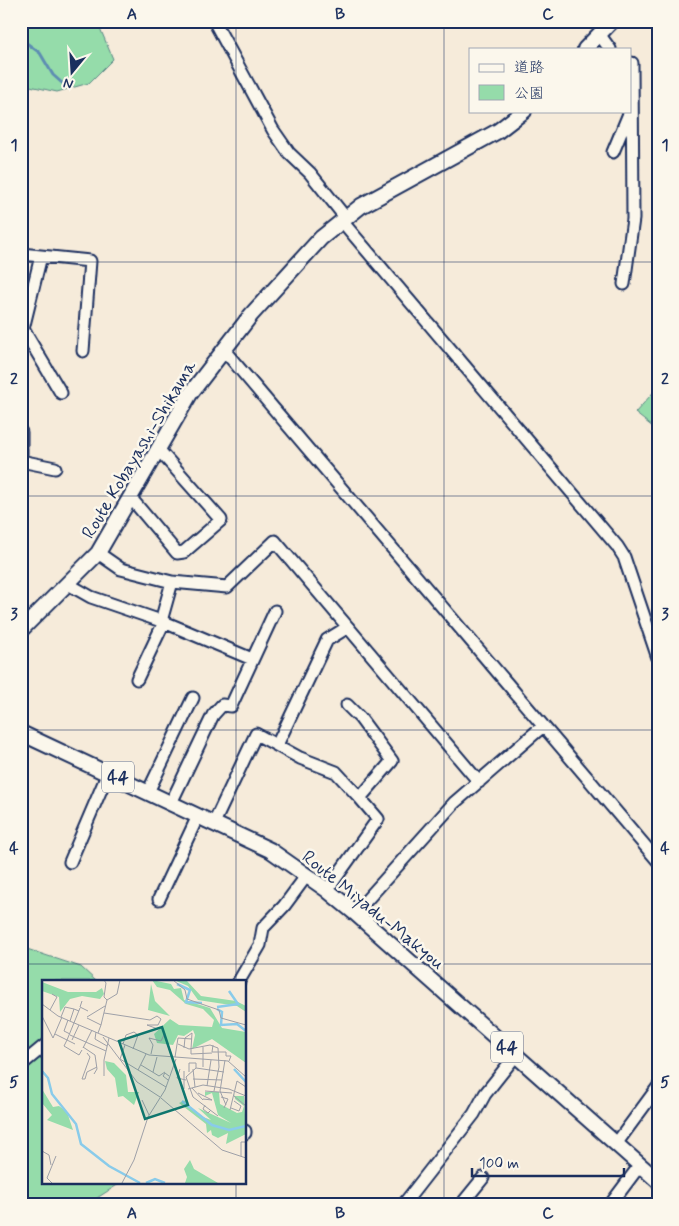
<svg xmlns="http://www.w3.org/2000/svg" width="679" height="1226" viewBox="0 0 679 1226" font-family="Mynerve,'Klee One',sans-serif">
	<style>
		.green { fill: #95dcaa; stroke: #588684 }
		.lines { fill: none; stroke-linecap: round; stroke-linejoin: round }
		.stream { stroke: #5d8db2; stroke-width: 3 }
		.minor-casing { stroke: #1b2f5e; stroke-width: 15 }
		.major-casing { stroke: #1b2f5e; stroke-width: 18 }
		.minor { stroke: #fbf7ec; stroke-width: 11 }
		.major { stroke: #fbf7ec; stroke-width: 14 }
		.grid { fill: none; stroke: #1b2f5e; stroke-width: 1; stroke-opacity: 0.55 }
		.labels { text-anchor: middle; stroke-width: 5; stroke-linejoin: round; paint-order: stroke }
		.shield { fill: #fbf7ec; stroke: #5e6b89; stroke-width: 1 }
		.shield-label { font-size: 18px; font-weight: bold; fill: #1b2f5e }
		.street-label { font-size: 19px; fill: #1b2f5e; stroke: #fbf7ec }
		.inset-river { fill: none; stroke: #89cbea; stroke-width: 2.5 }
		.inset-road { fill: none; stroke: #9ea0a8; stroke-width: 1 }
		.view { fill: #0f766e; fill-opacity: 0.15; stroke: #0f766e; stroke-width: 2.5 }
		.inset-edge { fill: none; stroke: #1b2f5e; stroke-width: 2.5 }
		.neatline { fill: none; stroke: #1b2f5e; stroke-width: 2 }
		.grid-label { font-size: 16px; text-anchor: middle; font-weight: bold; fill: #1b2f5e }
	</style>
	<rect width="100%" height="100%" fill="#f6ebda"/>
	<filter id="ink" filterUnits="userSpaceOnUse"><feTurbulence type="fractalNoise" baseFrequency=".02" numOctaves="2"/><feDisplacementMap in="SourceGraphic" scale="10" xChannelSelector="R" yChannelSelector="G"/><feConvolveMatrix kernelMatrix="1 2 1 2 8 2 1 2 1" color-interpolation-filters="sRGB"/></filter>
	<g filter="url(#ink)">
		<path class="green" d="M21 21H97L113 59 89 83 57 92 21 84Z
			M658 387V431L635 413Z
			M21 947 81 967 96 981H44V1182H122L86 1205H21Z"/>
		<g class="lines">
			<path class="stream" d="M21 39 40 53 53 75 62 83"/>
			<g class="minor-casing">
				<path id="minor" d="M214 21 273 130 289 153 310 173 345 217
					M599 34 610 49
					M613 152 628 116 632 112
					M341 220 617 546 624 557 658 658
					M21 254 90 261 83 351
					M41 256 23 329 61 393
					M624 284 633 219 632 63H630
					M223 349 658 861
					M21 432V454
					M21 461 55 468
					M130 497 177 553 184 552 221 520 158 449
					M98 553 121 569 172 582 161 621
					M172 582 227 587 275 541 479 782
					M68 584 91 597 164 622 252 659
					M137 679 164 622
					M277 745 327 640 348 627
					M148 792 193 698
					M171 803 213 715 222 705 231 706 275 611
					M214 823 256 734 300 758 336 772 360 798 392 761 360 718 347 705
					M70 862 108 773
					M327 890 378 819 360 798
					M159 899 198 816
					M355 913 454 803 543 726
					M239 981 260 945 263 928 284 906 307 875
					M21 1065 44 1046
					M245 1131V1133
					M616 1144 658 1087
					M403 1205 474 1114 485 1094 516 1055
					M461 1205 483 1178
					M610 1205 640 1165"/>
			</g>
			<g class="major-casing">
				<path id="major" d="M585 49 612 21
					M21 630 98 553 190 394 251 315 321 238 361 206 498 131 524 111
					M21 733 270 850 327 890 355 913 658 1181"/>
			</g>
			<use href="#minor" class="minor"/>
			<use href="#major" class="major"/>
		</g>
	</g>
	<path class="grid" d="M236 21V981M444 21V1205M21 262H658M21 496H658M21 730H658M21 964H658M236 1182V1205"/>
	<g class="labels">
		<g class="shield">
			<rect x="102" y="761.5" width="32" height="31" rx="4"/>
			<rect x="491" y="1031.5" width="32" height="31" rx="4"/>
		</g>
		<g class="shield-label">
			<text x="118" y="783">44</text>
			<text x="507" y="1053">44</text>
		</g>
		<g class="street-label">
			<text transform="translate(138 449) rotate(-59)" y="7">Route Kobayashi-Shikama</text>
			<text transform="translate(374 909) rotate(39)" y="7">Route Miyadu-Makyou</text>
		</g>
	</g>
	<g transform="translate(42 980)">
		<rect width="204" height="204" fill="#f6ebda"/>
		<path d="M110 0 129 4 132 9 139 8 142 20 168 28 180 48 204 52V83L170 59 150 69 153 55 151 50 142 56 136 55 131 65 115 63 112 54 128 39 137 45 170 47 172 40 161 29 144 24 128 10 115 7ZM132 0 145 1 159 16 194 21 204 26V32L195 26 156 20 146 6ZM0 2 26 12H54L60 8 62 14 58 19 40 16 28 19 18 32 17 17 0 11ZM109 4 113 21 128 36 106 30ZM63 81 72 83 84 95 86 112H97L92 125 81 116 76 117 73 98 65 89ZM0 109 11 127 17 126 25 132 31 150 5 140 10 135 0 123ZM163 112H177L178 124 195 133 200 132 202 126 193 119 192 113 193 116H202L204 154 184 164 186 153 176 158 170 155 169 150 165 153 164 144 137 123 144 120 147 126 161 137 169 140 156 128 189 143 176 135 170 113 163 116ZM148 180 152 189 176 203H143L145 197 142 189Z" fill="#95dcaa"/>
		<path class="inset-river" d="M135 4 148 10 144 22 160 23M175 27 196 24 187 11M175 29 180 32 179 45 195 44 204 51M192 89 204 102M0 91 6 98 10 114 34 144 39 164 67 186 98 203M140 121 170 145 187 150 204 146M104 203 113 199 123 203"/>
		<path class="inset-road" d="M62 0 64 3 62 17 65 20M131 0 143 10 145 19 177 30 179 38 204 45M40 21 38 27 46 31M0 24 16 36 107 75 186 81 204 97M8 30 15 17 10 14M62 33 108 40 115 36 119 39 116 45H105L116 49M0 36 11 58 20 37M19 37 23 27 32 29M45 37 63 26M45 38 59 45 56 53M26 40 22 51 28 54M28 41 32 29 37 31M59 45 65 20 75 14 78 0M54 52 53 59 65 66M13 54 33 64M28 55 64 71M61 57 95 102 118 117M25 60 38 28M25 60 22 66 37 75 40 70M30 60 37 45M81 64 84 55 92 52 96 55 91 69M136 64 147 69 168 65 176 68 177 87 172 111M83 65 78 79 124 107M171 65 170 72H184V76H189L187 81M41 67 53 75 55 89 52 94M41 68 50 50M142 68 143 58 150 53 149 69M149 69V74L170 73M45 73 48 77 40 99H43L45 92 55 87M109 74 111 65 107 58 119 61 123 53M133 77 136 58 150 59M183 80 178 111 184 125M99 85 117 96 123 92M161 87V67M138 89 135 98 144 100M151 89 153 107M96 90 104 74M142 91V109M111 92 115 77M147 92V83H154V88M62 96V80L67 58M151 99 180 100M126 100 121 96 123 93 127 96M165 106 169 80M150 108 161 120M146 109 161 105 187 109 204 116M163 111 190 113M156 113 170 120 161 119M192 116 204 126M179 117 186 119 182 128M119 118 180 170 204 178M100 120 107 135M163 125 161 129 166 133 169 130M189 128 197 131 199 126 192 121M188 130 195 101 204 107M176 136 151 117 144 97 154 88 182 92M0 171 7 175 9 185M199 176V162H204M10 203 5 198 14 176M80 203 92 180 106 137 123 110 134 79"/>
		<path class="view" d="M120 47 146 125 103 139 77 61Z"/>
		<rect width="204" height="204" class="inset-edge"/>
	</g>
	<rect width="679" height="1226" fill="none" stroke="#fbf7ec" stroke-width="55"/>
	<rect x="469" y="48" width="162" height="65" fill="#fbf7ec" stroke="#a1a7b3"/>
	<rect x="479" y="64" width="25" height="8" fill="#fbf7ec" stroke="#a1a7b3"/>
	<text x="514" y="72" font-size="15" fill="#1b2f5e">道路</text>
	<rect x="479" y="85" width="25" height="15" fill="#95dcaa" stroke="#a1a7b3"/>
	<text x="514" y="98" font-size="15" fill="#1b2f5e">公園</text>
	<g transform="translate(72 72) rotate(198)" stroke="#fbf7ec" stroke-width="4" paint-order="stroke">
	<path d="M0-4L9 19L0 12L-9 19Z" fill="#1b2f5e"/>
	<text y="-8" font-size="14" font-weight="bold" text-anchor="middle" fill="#1b2f5e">N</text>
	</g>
	<path d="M472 1168v8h152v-8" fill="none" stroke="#1b2f5e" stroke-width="2.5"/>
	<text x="479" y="1168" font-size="15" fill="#1b2f5e" stroke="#fbf7ec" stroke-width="4" paint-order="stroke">100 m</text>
	<rect x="28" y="28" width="624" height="1170" class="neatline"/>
	<g class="grid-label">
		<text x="132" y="19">A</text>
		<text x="340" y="19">B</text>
		<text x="548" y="19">C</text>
		<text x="14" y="150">1</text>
		<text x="665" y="150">1</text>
		<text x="14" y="384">2</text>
		<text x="665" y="384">2</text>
		<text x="14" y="619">3</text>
		<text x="665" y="619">3</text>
		<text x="14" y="853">4</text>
		<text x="665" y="853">4</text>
		<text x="14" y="1087">5</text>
		<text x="665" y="1087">5</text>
		<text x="132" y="1218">A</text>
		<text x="340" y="1218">B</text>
		<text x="548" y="1218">C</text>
	</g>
</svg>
